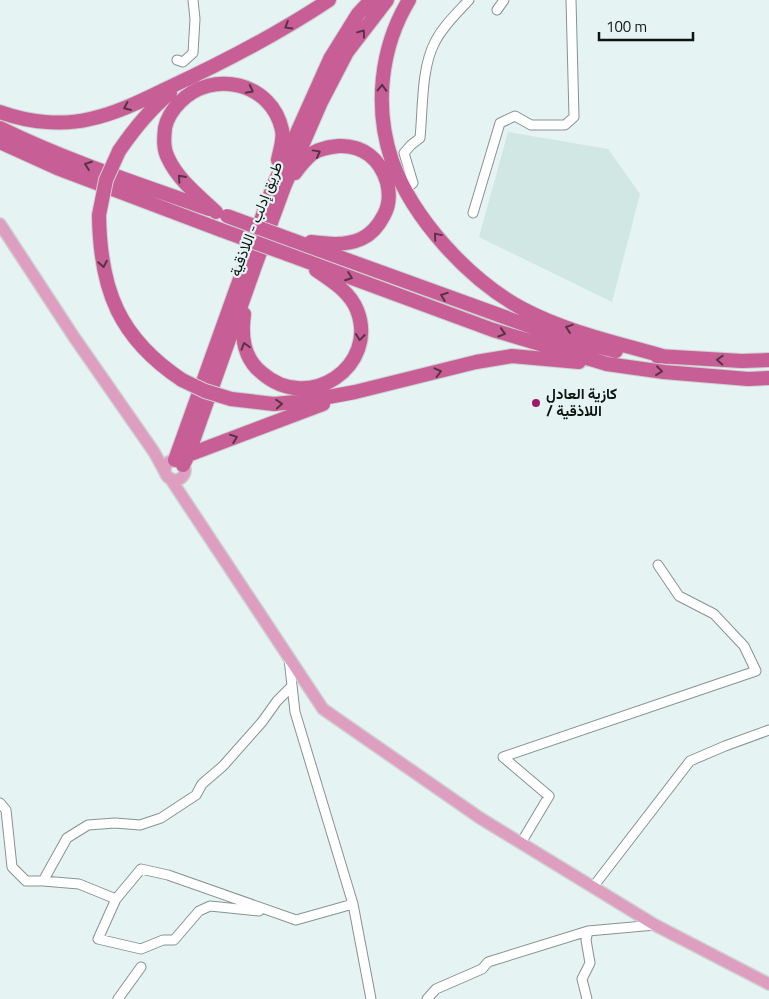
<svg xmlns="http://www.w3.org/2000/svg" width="769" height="999" viewBox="0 0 769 999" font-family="'Titillium Web',Vazirmatn,sans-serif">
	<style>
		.built { fill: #d0e7e4 }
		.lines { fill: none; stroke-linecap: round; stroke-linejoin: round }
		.minor-casing { stroke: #879392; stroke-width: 11 }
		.major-casing { stroke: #cfd0d0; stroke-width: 14 }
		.highway-casing { stroke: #cfd0d0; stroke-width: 16 }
		.minor { stroke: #fff; stroke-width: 9 }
		.major { stroke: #de9ec0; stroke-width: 11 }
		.highway { stroke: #c85e96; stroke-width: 14 }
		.highway-bridge-casing { stroke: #cfd0d0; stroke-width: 16; stroke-linecap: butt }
		.highway-bridge { stroke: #c85e96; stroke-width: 14 }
		.oneway { stroke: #593247 }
		.poi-dot { fill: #9e1a6a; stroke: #e5f3f2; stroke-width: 2 }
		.labels { text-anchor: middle; stroke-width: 4.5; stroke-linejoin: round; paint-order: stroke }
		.street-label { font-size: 15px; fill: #0f1413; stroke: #e5f3f2 }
		.poi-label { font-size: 15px; font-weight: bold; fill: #0f1413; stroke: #e5f3f2; text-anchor: start }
	</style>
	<rect width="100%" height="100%" fill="#e5f3f2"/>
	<path class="built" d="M508 132 608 149 640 194 612 302 479 237Z"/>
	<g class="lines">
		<g class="minor-casing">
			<path id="minor" d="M497 10 504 0
				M177 60 183 62 193 53 195 19 193 0
				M406 189 413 183 404 153 411 145 420 138C423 109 421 68 435 42 443 26 457 13 469 0
				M473 213 500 123 515 116 531 125H565L574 117 571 0
				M289 659 295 712 353 904 371 999
				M0 803 6 810 12 867 26 881H43L67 838 88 825 115 823 140 825 161 818 196 795 202 784 223 766 262 722 277 701 292 686
				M521 843 549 796 503 757 756 671 744 646 714 614 679 596 658 565
				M43 881 79 884 116 899 141 869 168 875 296 920 353 904
				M593 887 690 761 725 746 769 730
				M116 899 98 939 141 949 163 940H174L199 911 210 906 259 911
				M118 999 141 967
				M427 999 436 989 482 969 488 962 588 931 655 925
				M587 999 582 979 590 963 586 940 588 931"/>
		</g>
		<g class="major-casing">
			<path id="major" d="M0 224 74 337 154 452 165 472
				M165 470a10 10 0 1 1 20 0a10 10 0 1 1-20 0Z
				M170 478 323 709 480 818 655 925 769 984"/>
		</g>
		<g class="highway-casing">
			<path id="highway" d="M409 0C380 48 374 108 392 161 413 219 469 280 523 309 566 332 618 343 666 357
				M0 112C28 122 61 126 90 119 118 113 143 100 168 88 224 62 278 34 329 0
				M0 128C67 161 139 184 209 209
				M0 142 57 168 221 230
				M119 151C134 129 149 110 170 93
				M295 173C300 166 306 159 313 153 321 148 330 147 339 146 363 145 380 159 387 182 390 194 390 204 384 215 379 225 372 234 361 239 345 246 327 244 311 242
				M216 212C199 196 178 180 168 158 163 149 164 138 165 128 167 118 172 110 180 102 212 69 272 82 282 130 284 139 280 150 278 160
				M99 215C100 290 119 338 182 380
				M292 240 565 339 616 351
				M287 254 493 330 607 364 664 372 748 379 769 378
				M244 314C241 336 243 358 262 373 309 414 379 366 357 310 350 292 331 280 316 270
				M657 356 742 361 769 360
				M231 399 274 404 307 401 355 392 476 362 512 356 579 362
				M188 455 323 404
				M175 460 274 184 330 59 358 14 371 0
				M183 465 188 455 255 266 284 187 321 102 347 52 387 0"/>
		</g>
		<use href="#minor" class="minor"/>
		<use href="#major" class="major"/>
		<use href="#highway" class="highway"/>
		<g class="highway-bridge-casing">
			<path id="highway-bridge" d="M99 215 106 180 119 151
				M227 216 292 240
				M221 230 287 254
				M182 380 205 391 231 399"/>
		</g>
		<use href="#highway-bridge" class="highway-bridge"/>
	</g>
	<defs><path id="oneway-chevron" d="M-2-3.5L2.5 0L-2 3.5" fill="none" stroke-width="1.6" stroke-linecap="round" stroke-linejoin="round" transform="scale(1.25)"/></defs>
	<g class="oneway">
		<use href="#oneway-chevron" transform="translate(288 26) rotate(149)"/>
		<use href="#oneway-chevron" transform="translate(362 33) rotate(-53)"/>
		<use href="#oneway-chevron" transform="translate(382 88) rotate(-89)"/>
		<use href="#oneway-chevron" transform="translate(250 90) rotate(27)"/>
		<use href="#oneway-chevron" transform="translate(127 107) rotate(156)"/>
		<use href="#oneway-chevron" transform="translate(317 153) rotate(-29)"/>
		<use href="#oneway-chevron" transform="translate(88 165) rotate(-160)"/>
		<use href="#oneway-chevron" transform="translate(181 178) rotate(-132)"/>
		<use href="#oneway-chevron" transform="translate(437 236) rotate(-130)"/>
		<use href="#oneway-chevron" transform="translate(103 264) rotate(80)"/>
		<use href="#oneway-chevron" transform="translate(349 277) rotate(20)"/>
		<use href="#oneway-chevron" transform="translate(444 296) rotate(-160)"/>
		<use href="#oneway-chevron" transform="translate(569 328) rotate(-161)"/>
		<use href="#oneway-chevron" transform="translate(502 333) rotate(17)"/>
		<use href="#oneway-chevron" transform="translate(360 337) rotate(97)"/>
		<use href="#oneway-chevron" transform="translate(245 346) rotate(-106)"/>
		<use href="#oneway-chevron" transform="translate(720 360) rotate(-177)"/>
		<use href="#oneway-chevron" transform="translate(659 371) rotate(7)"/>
		<use href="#oneway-chevron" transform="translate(438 372) rotate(-14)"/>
		<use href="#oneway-chevron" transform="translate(279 404) rotate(-4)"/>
		<use href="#oneway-chevron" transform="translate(234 438) rotate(-21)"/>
	</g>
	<circle class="poi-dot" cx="536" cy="403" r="5"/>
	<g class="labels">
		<g class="street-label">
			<text transform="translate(256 219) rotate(-69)" y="5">طريق إدلب - اللاذقية</text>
		</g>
		<g class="poi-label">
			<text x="546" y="399">كازية العادل<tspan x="546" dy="17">/ اللاذقية</tspan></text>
		</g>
	</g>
	<path d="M599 32v8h94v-8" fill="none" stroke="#0f1413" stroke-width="2.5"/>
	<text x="606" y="32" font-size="15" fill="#0f1413" stroke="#e5f3f2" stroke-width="4" paint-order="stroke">100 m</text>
</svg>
